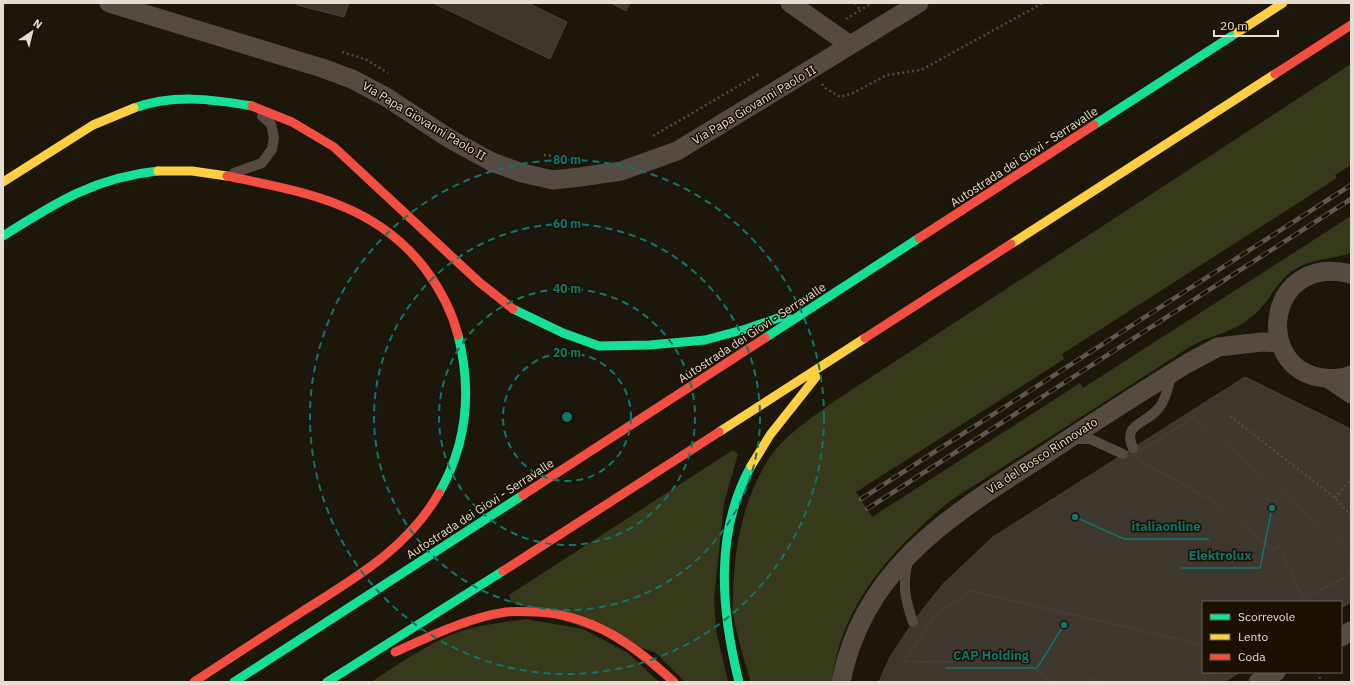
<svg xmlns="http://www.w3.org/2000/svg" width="1354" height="685" viewBox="0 0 1354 685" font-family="'IBM Plex Sans',sans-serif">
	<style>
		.green { fill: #363a1b }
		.building { fill: #3e372e; stroke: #484239 }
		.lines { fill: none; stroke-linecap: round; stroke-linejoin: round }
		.path { stroke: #534c43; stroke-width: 2.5; stroke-dasharray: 2 3; stroke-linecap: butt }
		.lane { stroke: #554b42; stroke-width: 10 }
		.street { stroke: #554b42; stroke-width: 19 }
		.fast { stroke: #16e098; stroke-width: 9 }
		.slow { stroke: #ffcf43; stroke-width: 9 }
		.jam { stroke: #f24e42; stroke-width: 9 }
		.rail-casing { stroke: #5f584f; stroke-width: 4.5 }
		.rail { stroke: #1a1100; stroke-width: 3; stroke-dasharray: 9; stroke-linecap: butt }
		.ring { fill: none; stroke: #0f766e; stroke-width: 2; stroke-dasharray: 7 5 }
		.labels { text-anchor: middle; stroke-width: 3; stroke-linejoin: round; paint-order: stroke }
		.street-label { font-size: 12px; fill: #e4ded1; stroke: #1a1100 }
		.centre { fill: #0f766e; stroke: #1a1100; stroke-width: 2 }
		.ring-label { font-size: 12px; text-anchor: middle; font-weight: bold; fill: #0f766e; stroke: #1a1100; stroke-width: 3; stroke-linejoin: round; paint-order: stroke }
		.leader { fill: none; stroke: #0f766e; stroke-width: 1.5 }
		.callout-dot { fill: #0f766e; stroke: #1a1100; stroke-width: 1.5 }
		.callout-label { font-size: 13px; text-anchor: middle; font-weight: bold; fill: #0f766e; stroke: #1a1100; stroke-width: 3; stroke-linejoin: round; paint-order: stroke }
	</style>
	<rect width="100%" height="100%" fill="#1d170b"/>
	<path class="green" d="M1351 64V165L1335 175 1337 178 1062 354 1064 359 856 492 872 517 1080 383 1083 388 1351 216V253C1334 259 1317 258 1301 266 1278 276 1272 299 1255 314 1234 333 1216 333 1193 345L950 501C904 539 859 585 840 643 836 656 834 669 831 682H751C744 660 737 637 733 614 732 607 733 598 733 590 735 544 744 496 770 457 787 433 813 417 836 400Z
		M733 450 738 454 724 503 714 599 716 630 728 682H685L656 653 511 602 509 595Z
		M526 619 583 629 628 653 659 682H371C401 663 433 639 468 629 487 624 507 622 526 619Z"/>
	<path class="building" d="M297 3H349L344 17 297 5Z
		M433 3H528L567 22 550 59Z
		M611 3H630L626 11Z
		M1245 377 1351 429V602L1341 608V602H1203V672H1240L1224 682H879L890 657 913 622 943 584 993 537Z
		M1194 417 1351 552V574L1304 599 1278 545 1273 550 1218 504 1132 456Z
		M971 591 1203 645V672H1216L1200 682H1102L1094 679 1088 682H1054L1023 661 904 662 935 615Z"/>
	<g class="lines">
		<path class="path" d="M855 3 860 10
			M846 19 872 3
			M342 52 365 59 388 73
			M822 84 825 88 840 97 853 93 887 75 921 70 1043 3
			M653 136 759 74
			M544 155 563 157
			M1230 416 1335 498 1351 516
			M1335 498 1351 479
			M1318 672 1321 682"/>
		<path class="lane" d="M234 173 262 163 272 149 274 138 271 124 262 116
			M1072 439H1090L1123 454
			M1133 448C1122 425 1144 424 1156 411 1166 402 1168 386 1172 373
			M908 561C902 585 905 599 913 622"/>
		<path class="street" d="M109 3 322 68 352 79 386 97 450 139 492 162 522 173 553 180 580 177 621 171 677 151 919 3
			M790 3 850 45
			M1351 274C1267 253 1254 364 1318 377 1329 379 1340 380 1351 375
			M1329 379 1351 394
			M1341 637 1351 631
			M841 682C863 568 950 516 1040 458 1089 425 1138 394 1188 363L1218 347 1262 342 1280 343
			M1258 682 1276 672"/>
		<path class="fast" d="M134 108C173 94 211 99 252 106
			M1094 125 1238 32
			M3 236C55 203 96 177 158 171
			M513 309 563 333 599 346 650 345 705 340 746 329 787 315
			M765 338 919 238
			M439 493C467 444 472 390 458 335
			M234 682 523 495
			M327 682 503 571
			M739 682C721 610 714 533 751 466"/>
		<path class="slow" d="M1238 32 1283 3
			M158 171H192L227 176
			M3 182 93 125 134 108
			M1011 244 1275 74
			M719 432 865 338
			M751 466 770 435 816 377"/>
		<path class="jam" d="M1275 74 1351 25
			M252 106 292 122 334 147 479 282 513 309
			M227 176C303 192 376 203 426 270 440 289 452 312 458 335
			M919 238 1094 125
			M865 338 1011 244
			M523 495 765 338
			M503 571 719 432
			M395 652C431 636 467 618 506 612 516 611 527 612 537 612 593 615 634 645 674 682
			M194 682C230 658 267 634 303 611 355 578 408 548 439 493"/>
		<g class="rail-casing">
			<path id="rail" d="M861 499 1351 185
				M867 509 1351 199"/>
		</g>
		<use href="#rail" class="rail"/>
	</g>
	<g class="ring">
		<circle cx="567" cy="417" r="64"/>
		<circle cx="567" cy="417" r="128"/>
		<circle cx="567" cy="417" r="193"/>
		<circle cx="567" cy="417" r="257"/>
	</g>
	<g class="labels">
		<g class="street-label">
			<text transform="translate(754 105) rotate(-31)" y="4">Via Papa Giovanni Paolo II</text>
			<text transform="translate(424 121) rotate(31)" y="4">Via Papa Giovanni Paolo II</text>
			<text transform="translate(1024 157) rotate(-33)" y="4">Autostrada dei Giovi - Serravalle</text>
			<text transform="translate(752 333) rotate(-33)" y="4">Autostrada dei Giovi - Serravalle</text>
			<text transform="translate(1042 456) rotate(-33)" y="4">Via del Bosco Rinnovato</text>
			<text transform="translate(480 509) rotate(-33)" y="4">Autostrada dei Giovi - Serravalle</text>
		</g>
	</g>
	<circle cx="567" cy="417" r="6" class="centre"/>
	<g class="ring-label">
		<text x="567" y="164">80 m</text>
		<text x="567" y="228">60 m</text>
		<text x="567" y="293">40 m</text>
		<text x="567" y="357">20 m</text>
	</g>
	<path class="leader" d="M1075 517L1124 539H1209M1272 508L1260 568H1181M1064 625L1037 668H945"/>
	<g class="callout-dot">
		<circle cx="1075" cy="517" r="4"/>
		<circle cx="1272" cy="508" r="4"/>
		<circle cx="1064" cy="625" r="4"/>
	</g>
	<g class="callout-label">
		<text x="1166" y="531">italiaonline</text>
		<text x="1220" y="560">Elektrolux</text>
		<text x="991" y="660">CAP Holding</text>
	</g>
	<rect width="1354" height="685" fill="none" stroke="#e4ded1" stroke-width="8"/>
	<rect x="1202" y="601" width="140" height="72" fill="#1a1100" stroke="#6b6354"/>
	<rect x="1210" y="614" width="20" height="6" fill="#16e098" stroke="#6b6354"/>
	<text x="1238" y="621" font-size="12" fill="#e4ded1">Scorrevole</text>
	<rect x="1210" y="634" width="20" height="6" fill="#ffcf43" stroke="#6b6354"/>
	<text x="1238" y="641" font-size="12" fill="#e4ded1">Lento</text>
	<rect x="1210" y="654" width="20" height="6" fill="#f24e42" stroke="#6b6354"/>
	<text x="1238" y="661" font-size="12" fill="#e4ded1">Coda</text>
	<g transform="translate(32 32) rotate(35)" stroke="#1a1100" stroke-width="3" paint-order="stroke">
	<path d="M0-3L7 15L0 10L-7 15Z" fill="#e4ded1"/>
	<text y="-6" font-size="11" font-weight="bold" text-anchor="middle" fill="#e4ded1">N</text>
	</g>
	<path d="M1214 30v6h64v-6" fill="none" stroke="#e4ded1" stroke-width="2"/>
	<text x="1220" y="30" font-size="12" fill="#e4ded1" stroke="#1a1100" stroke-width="3" paint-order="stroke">20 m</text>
</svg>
